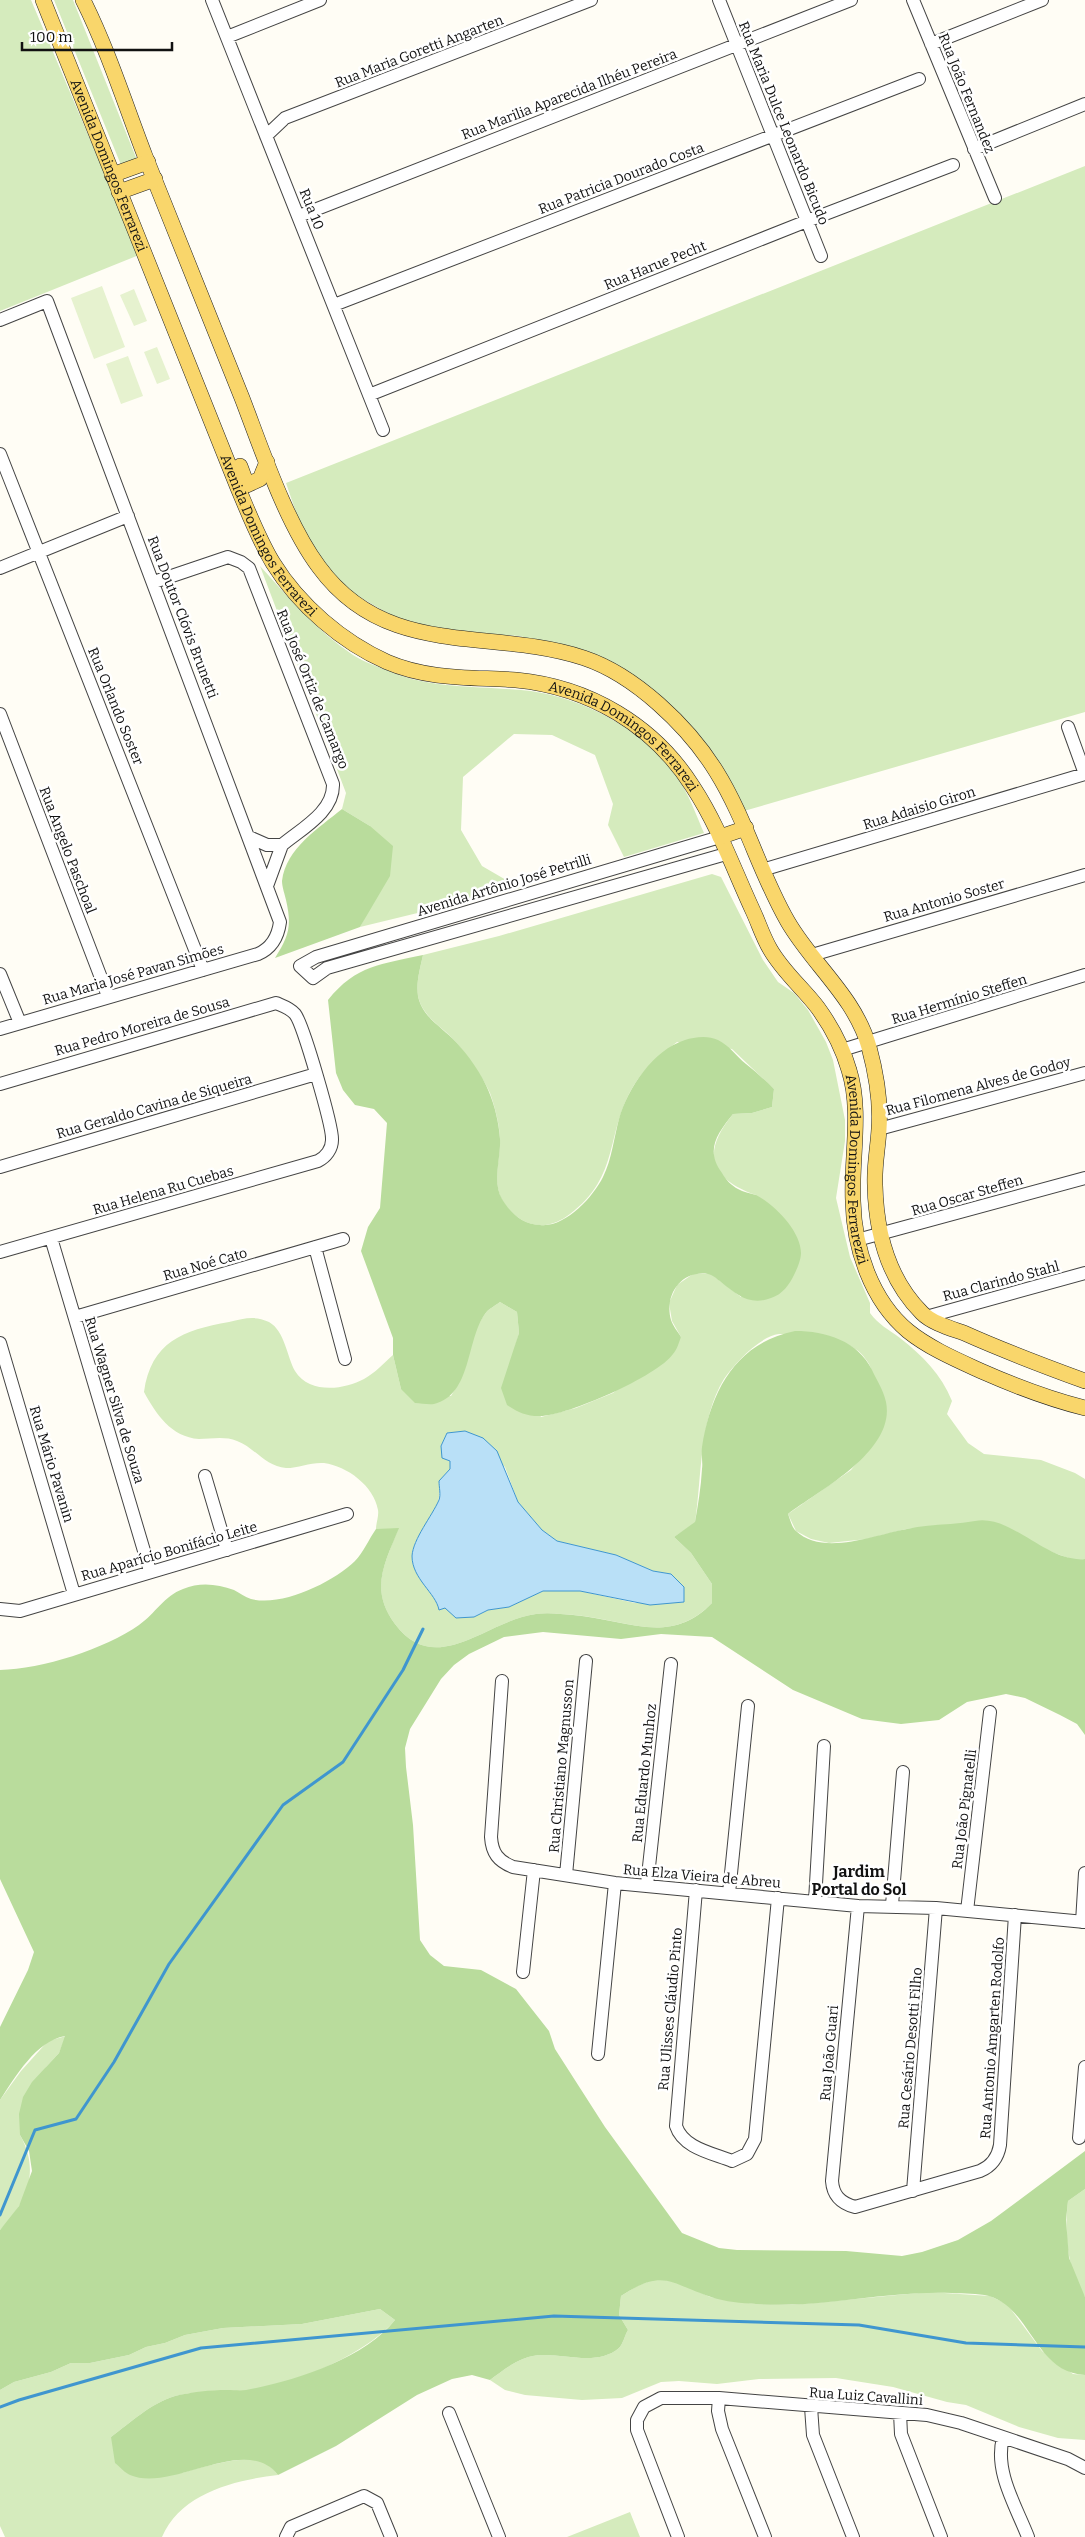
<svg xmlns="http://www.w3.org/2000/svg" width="1085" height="2537" viewBox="0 0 1085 2537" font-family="Bitter,serif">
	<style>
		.green { fill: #d5ebbd; fill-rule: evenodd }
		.forest { fill: #b9dc9c }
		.pitch { fill: #e6f2cf }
		.water { fill: #b9e0f7; stroke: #3f96cf }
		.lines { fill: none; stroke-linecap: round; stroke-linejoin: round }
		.stream { stroke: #3f96cf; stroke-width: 3 }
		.minor-casing { stroke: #444; stroke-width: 14 }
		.major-casing { stroke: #222; stroke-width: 16 }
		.minor { stroke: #fff; stroke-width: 12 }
		.major { stroke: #f9d66b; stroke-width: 15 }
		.labels { text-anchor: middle; stroke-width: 5; stroke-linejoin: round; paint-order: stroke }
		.street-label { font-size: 14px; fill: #111; stroke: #fff }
		.quarter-label { font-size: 16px; font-weight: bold; fill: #111; stroke: #fff }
	</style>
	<rect width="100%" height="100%" fill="#fffdf5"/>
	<path class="green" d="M0 0H31L139 255 0 311Z
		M54 0H73L137 160 121 165Z
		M1085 166V712L744 811 710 750 590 653 519 636 461 632 399 620 346 589 321 560 301 527 286 483Z
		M260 566C289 598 317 631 353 655 364 662 379 667 391 672 433 689 477 686 521 690 581 695 651 732 682 785 691 800 697 817 704 833L624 857 608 825 613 804 595 755 552 735 514 734 463 777 461 830 482 866 520 888 360 927 367 913 370 826 342 809 346 793Z
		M712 874 721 877 763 960 778 982 794 993 808 1010 826 1042 833 1060 845 1120V1141L836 1198 850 1257 870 1303V1313C879 1325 888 1329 900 1338 923 1356 941 1374 952 1401L947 1414 968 1443 984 1454 1041 1460 1075 1473 1085 1479V1559L1074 1560 971 1523 906 1529 867 1539 829 1543 811 1539 796 1531 788 1514 851 1470 876 1439C875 1425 875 1374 869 1364 864 1356 859 1350 850 1346 842 1342 788 1334 779 1334 760 1336 734 1364 724 1379 699 1420 702 1476 695 1523L674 1537 691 1553 712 1584V1603C669 1647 626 1619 574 1615 562 1614 547 1612 536 1614 487 1620 436 1679 395 1624 369 1589 385 1564 398 1529H376C376 1523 379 1516 378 1510 374 1486 347 1466 324 1463 311 1462 299 1468 286 1468 266 1467 254 1447 237 1441 225 1436 211 1439 199 1439 171 1437 156 1414 144 1392 151 1342 183 1330 229 1322 244 1319 254 1315 269 1322 285 1331 287 1357 295 1371 309 1394 344 1390 364 1379 375 1373 384 1363 393 1355L401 1389 451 1396C468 1371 467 1338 485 1314 488 1309 495 1306 500 1302L517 1312 519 1333 514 1351 541 1417 576 1408 613 1393 681 1337 672 1321 669 1303 677 1285 693 1274H711L741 1297 756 1195C708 1178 702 1152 733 1114L752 1113 772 1107 774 1089 732 1049 677 1042C661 1055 645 1067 634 1085 605 1132 621 1176 570 1214 561 1221 550 1226 539 1225 523 1224 508 1212 501 1198 493 1181 500 1159 500 1141 500 1126 495 1107 490 1093 484 1079 466 1054 456 1042 443 1027 423 1018 418 996 416 982 420 969 423 955L499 936ZM465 1431 505 1467 518 1502 542 1530 557 1541 616 1555 653 1571 671 1574 684 1588V1602L635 1603 580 1591H543L509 1607 488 1610 474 1617 445 1608 439 1609C436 1591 410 1577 412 1554 415 1533 436 1517 439 1497 440 1492 439 1486 439 1481L450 1469V1461L441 1446 447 1433Z
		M66 2036 59 2053 46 2067 20 2135C40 2170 28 2202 0 2230V2100L21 2071 48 2041Z
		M1085 2189V2297C1067 2270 1064 2233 1068 2201Z
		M655 2279 676 2281 710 2297 755 2304 792 2305 929 2292 990 2296 1007 2304 1042 2351 1073 2374 1085 2375V2440L1058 2438 1019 2427 966 2405 947 2402 893 2387 836 2378 759 2379 717 2384 679 2381 661 2382 622 2398 582 2400 525 2395 505 2390 490 2380C506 2368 522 2355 542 2355 566 2354 598 2366 619 2348 623 2344 625 2335 628 2330L619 2315 621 2296 637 2286Z
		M380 2309 395 2320C367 2354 287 2389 243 2391 220 2391 197 2391 175 2396 151 2403 130 2423 111 2437L182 2473C196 2468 243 2456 256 2460 266 2462 272 2467 278 2475 235 2480 181 2493 162 2537H5L0 2526V2390L14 2382 51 2372 71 2363H90L129 2355 146 2347 165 2343 185 2335 223 2328 302 2324Z
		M630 2512 640 2537H567Z"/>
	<path class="forest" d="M342 809 370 826 393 846 390 876 360 927 275 958C289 936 292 926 286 900 285 895 282 887 282 881 286 848 319 828 342 809Z
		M423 955C420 969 416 982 418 996 422 1017 442 1027 456 1042 468 1055 482 1074 489 1092 495 1106 499 1124 500 1139 501 1158 492 1182 502 1199 511 1214 523 1224 540 1225 565 1228 593 1197 603 1177 612 1159 614 1137 619 1119 628 1088 653 1050 685 1040 694 1037 708 1035 718 1040 730 1046 736 1056 746 1064 756 1072 765 1080 774 1089L772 1107 752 1113 733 1114C717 1134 705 1150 722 1173 725 1179 732 1186 738 1189 743 1192 750 1193 756 1195 774 1204 801 1231 801 1253 801 1260 797 1269 794 1275 789 1285 783 1294 771 1298 750 1306 737 1295 721 1282 717 1279 713 1275 708 1274 681 1270 664 1295 671 1320 673 1326 678 1332 681 1337 679 1342 677 1350 673 1354 658 1376 565 1417 539 1416 526 1416 518 1412 507 1405L501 1388 519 1333 517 1312 500 1302C495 1306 488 1309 485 1314 466 1340 472 1395 434 1404 428 1405 421 1403 415 1403L401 1389 393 1355V1338L361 1251 368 1227 380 1208 387 1123 374 1109 355 1105 343 1090 336 1073 328 1000C356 965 382 964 423 955Z
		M795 1331C826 1331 858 1341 872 1370 877 1381 883 1389 886 1402 896 1451 820 1490 788 1514 790 1519 792 1528 796 1531 823 1557 877 1534 907 1529 929 1524 953 1525 975 1521 1012 1514 1046 1563 1085 1559V1735L1077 1724 1060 1715 1025 1698 1006 1694 967 1702 939 1720 901 1724 862 1719 793 1690 712 1637 661 1634 621 1639 543 1632 504 1637 469 1654 454 1665 441 1679 410 1729 405 1748 406 1767 413 1825 420 1940 430 1955 444 1966 481 1970 516 1989 549 2031 555 2049 605 2127 682 2233 719 2248 737 2250 846 2251 902 2256 922 2252 958 2240 991 2221 1085 2151V2189L1068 2201 1066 2220 1069 2258 1085 2297V2375C1035 2373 1031 2308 989 2296 977 2293 964 2294 952 2293 886 2290 821 2309 756 2304 741 2303 726 2302 711 2297 669 2283 664 2268 621 2296L619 2315 628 2330C625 2335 623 2344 619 2348 598 2366 566 2354 542 2355 522 2355 506 2368 490 2380L472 2375 452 2379 417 2395 336 2446 278 2475C246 2433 172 2493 130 2475 125 2473 120 2467 115 2463L111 2437C130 2423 151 2403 175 2396 191 2392 211 2390 227 2390 234 2390 240 2391 246 2390 292 2382 366 2358 395 2320L380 2309 302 2324 223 2328 185 2335 165 2343 146 2347 129 2355 90 2363H71L51 2372 14 2382 0 2390V2230L19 2206 32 2171 29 2151 20 2135 19 2114 23 2097 32 2082 59 2053 65 2036C36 2041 16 2076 0 2100V2027L28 1970 34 1952 0 1879V1670C42 1669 105 1649 139 1625 155 1614 164 1596 183 1589 200 1582 217 1584 234 1590 240 1593 245 1597 251 1599 283 1607 333 1582 355 1561 363 1553 369 1539 376 1529L399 1528C385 1563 369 1589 395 1624 436 1679 487 1620 536 1614 547 1612 562 1614 573 1615 625 1619 670 1647 712 1603V1584L691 1553 674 1537 695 1522C698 1505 701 1487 702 1469 703 1462 701 1454 702 1447 711 1390 736 1343 795 1331Z"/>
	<path class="pitch" d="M102 286 125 347 94 359 71 298Z
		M134 289 147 321 134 326 120 295Z
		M157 347 170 379 157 384 144 352Z
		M128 356 143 396 121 404 106 364Z"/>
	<path class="water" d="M465 1431 483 1438 497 1451 518 1502 542 1530 557 1541 616 1555 653 1571 671 1574 684 1587V1602L650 1605 580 1591H543L509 1607 488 1610 474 1617 456 1618 445 1608 439 1610C436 1593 412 1579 412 1556 413 1539 432 1516 439 1500 441 1495 439 1487 439 1481L450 1469V1461L442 1458 441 1446 447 1433Z"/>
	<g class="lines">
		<path class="stream" d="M0 2215 35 2130 76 2119 114 2062 169 1964 283 1805 343 1762 403 1670 423 1629
			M0 2407 19 2400 201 2348 554 2316 859 2325 966 2343 1085 2347"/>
		<g class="minor-casing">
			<path id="minor" d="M212 0 383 430
				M719 0 821 256
				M913 0 995 198
				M227 37 320 0
				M931 44 1042 0
				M266 136 285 118 591 0
				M974 149 1085 104
				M299 216 851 0
				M334 305 919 79
				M0 320 47 301 280 922C278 937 272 948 258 954L0 1029
				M369 395 807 221 953 165
				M0 454 203 970
				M0 568 128 516
				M154 582 228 557 241 562 249 568 333 784C334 812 301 829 282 845
				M0 714 108 996
				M1068 727 1085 774
				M249 837 267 845H282L267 886
				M720 837 316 957 300 966 313 978 327 968 726 854
				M762 870 1085 774
				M812 955 1085 875
				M0 974 20 1023
				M842 1050 1085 975
				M0 1084 276 1003C283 1006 290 1008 295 1014 303 1024 333 1127 332 1140 332 1149 326 1157 318 1161L0 1252
				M879 1129 1085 1073
				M0 1167 316 1074
				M51 1238 150 1571
				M857 1240 1085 1178
				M315 1247 345 1359
				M75 1317 343 1239
				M926 1317 1085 1273
				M0 1343 74 1594
				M205 1476 227 1550
				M0 1609 20 1611 347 1514
				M502 1681 491 1837C492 1853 498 1861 513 1867L615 1883 858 1906 936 1908 1085 1922
				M566 1875 586 1661
				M647 1885 671 1664
				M696 1890 676 2126C683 2148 712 2153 732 2161L747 2154 755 2139 778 1898
				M729 1893 748 1706
				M815 1901 824 1746
				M892 1905 903 1772
				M858 1906 832 2181C833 2195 840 2203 855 2207L980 2171C992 2166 998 2157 1000 2145L1015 1915
				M967 1911 990 1712
				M1082 1922 1085 1873
				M523 1972 534 1870
				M598 2054 615 1883
				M1079 2138 1085 2067
				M913 2191 936 1908
				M719 2398 718 2411 722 2429 765 2537
				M811 2407 813 2435 853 2537
				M449 2413 499 2537
				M900 2413 901 2434 941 2537
				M1003 2438C994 2471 1016 2506 1028 2537
				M286 2537 291 2527 364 2496 377 2503 391 2537
				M678 2537 637 2430V2420L644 2407 661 2398H719L927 2415 961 2423 1068 2459 1085 2468"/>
		</g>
		<g class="major-casing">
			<g id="major">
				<path id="s1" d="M43 0 238 488C249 514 259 540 273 563 299 605 342 642 387 662 429 680 472 677 516 680 589 687 654 725 693 787 718 825 734 870 753 911 759 924 763 937 770 949 783 972 803 988 818 1008 831 1026 843 1049 849 1070 862 1111 851 1158 853 1201 854 1248 871 1300 908 1331 929 1348 957 1360 981 1371 1015 1386 1049 1399 1085 1408"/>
				<path d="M83 0C108 50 125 104 145 156 177 237 210 317 242 398 262 450 286 523 319 567 387 660 490 627 584 658 635 675 688 726 716 771 746 819 760 874 788 922 813 965 855 997 869 1047 876 1073 881 1102 879 1129 878 1148 874 1166 875 1185 876 1232 888 1279 922 1313 932 1323 950 1328 964 1333 1004 1351 1044 1366 1085 1381"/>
				<path d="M112 175 148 162"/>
				<path d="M119 192 155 179"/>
				<path d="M240 466 247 485 260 479 267 462"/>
				<path d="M720 837 746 828"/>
			</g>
		</g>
		<use href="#minor" class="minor"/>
		<use href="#major" class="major"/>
	</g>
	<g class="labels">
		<g class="street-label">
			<text transform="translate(419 51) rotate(-21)" y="5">Rua Maria Goretti Angarten</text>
			<text transform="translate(967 93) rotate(68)" y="5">Rua João Fernandez</text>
			<text transform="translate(569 94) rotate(-21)" y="5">Rua Marilia Aparecida Ilhéu Pereira</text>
			<text transform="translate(784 123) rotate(68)" y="5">Rua Maria Dulce Leonardo Bicudo</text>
			<text dy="5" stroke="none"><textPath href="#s1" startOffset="178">Avenida Domingos Ferrarezi</textPath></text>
			<text transform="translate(621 178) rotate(-21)" y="5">Rua Patricia Dourado Costa</text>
			<text transform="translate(312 209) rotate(68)" y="5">Rua 10</text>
			<text transform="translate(655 265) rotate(-22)" y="5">Rua Harue Pecht</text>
			<text dy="5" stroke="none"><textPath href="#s1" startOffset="582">Avenida Domingos Ferrarezi</textPath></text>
			<text transform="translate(183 617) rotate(69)" y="5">Rua Doutor Clóvis Brunetti</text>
			<text transform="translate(313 689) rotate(68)" y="5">Rua José Ortiz de Camargo</text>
			<text transform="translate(116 706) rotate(68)" y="5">Rua Orlando Soster</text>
			<text dy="5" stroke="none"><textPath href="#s1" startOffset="1018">Avenida Domingos Ferrarezi</textPath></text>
			<text transform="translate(919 808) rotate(-17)" y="5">Rua Adaisio Giron</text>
			<text transform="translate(68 850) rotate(69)" y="5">Rua Angelo Paschoal</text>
			<text transform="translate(504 885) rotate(-17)" y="5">Avenida Artônio José Petrilli</text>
			<text transform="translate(944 900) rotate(-16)" y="5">Rua Antonio Soster</text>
			<text transform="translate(133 974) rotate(-16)" y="5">Rua Maria José Pavan Simões</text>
			<text transform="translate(959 999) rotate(-17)" y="5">Rua Hermínio Steffen</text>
			<text transform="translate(142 1026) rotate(-16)" y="5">Rua Pedro Moreira de Sousa</text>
			<text transform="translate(978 1086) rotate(-15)" y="5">Rua Filomena Alves de Godoy</text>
			<text transform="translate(154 1106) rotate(-16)" y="5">Rua Geraldo Cavina de Siqueira</text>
			<text dy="5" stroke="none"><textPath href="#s1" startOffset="1532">Avenida Domingos Ferrarezzi</textPath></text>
			<text transform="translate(163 1190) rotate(-16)" y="5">Rua Helena Ru Cuebas</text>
			<text transform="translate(967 1195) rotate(-16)" y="5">Rua Oscar Steffen</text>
			<text transform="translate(205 1264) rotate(-16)" y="5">Rua Noé Cato</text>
			<text transform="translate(1001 1281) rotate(-15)" y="5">Rua Clarindo Stahl</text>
			<text transform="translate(115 1400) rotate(73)" y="5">Rua Wagner Silva de Souza</text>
			<text transform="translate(52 1464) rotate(73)" y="5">Rua Mário Pavanin</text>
			<text transform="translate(169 1551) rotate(-16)" y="5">Rua Aparício Bonifácio Leite</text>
			<text transform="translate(561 1766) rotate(-85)" y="5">Rua Christiano Magnusson</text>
			<text transform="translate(644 1773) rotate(-84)" y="5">Rua Eduardo Munhoz</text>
			<text transform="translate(964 1809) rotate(-83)" y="5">Rua João Pignatelli</text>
			<text transform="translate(702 1876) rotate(5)" y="5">Rua Elza Vieira de Abreu</text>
			<text transform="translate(670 2009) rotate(-85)" y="5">Rua Ulisses Cláudio Pinto</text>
			<text transform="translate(992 2038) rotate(-86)" y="5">Rua Antonio Amgarten Rodolfo</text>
			<text transform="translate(910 2048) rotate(-85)" y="5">Rua Cesário Desotti Filho</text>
			<text transform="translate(829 2053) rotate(-85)" y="5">Rua João Guari</text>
			<text transform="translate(866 2396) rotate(4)" y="5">Rua Luiz Cavallini</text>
		</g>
		<g class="quarter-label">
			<text x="859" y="1877">Jardim<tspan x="859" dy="18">Portal do Sol</tspan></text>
		</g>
	</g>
	<path d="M22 42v8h150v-8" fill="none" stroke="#111111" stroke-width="2.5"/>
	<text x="30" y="42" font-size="15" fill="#111111" stroke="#ffffff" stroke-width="4" paint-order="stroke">100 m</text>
</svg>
